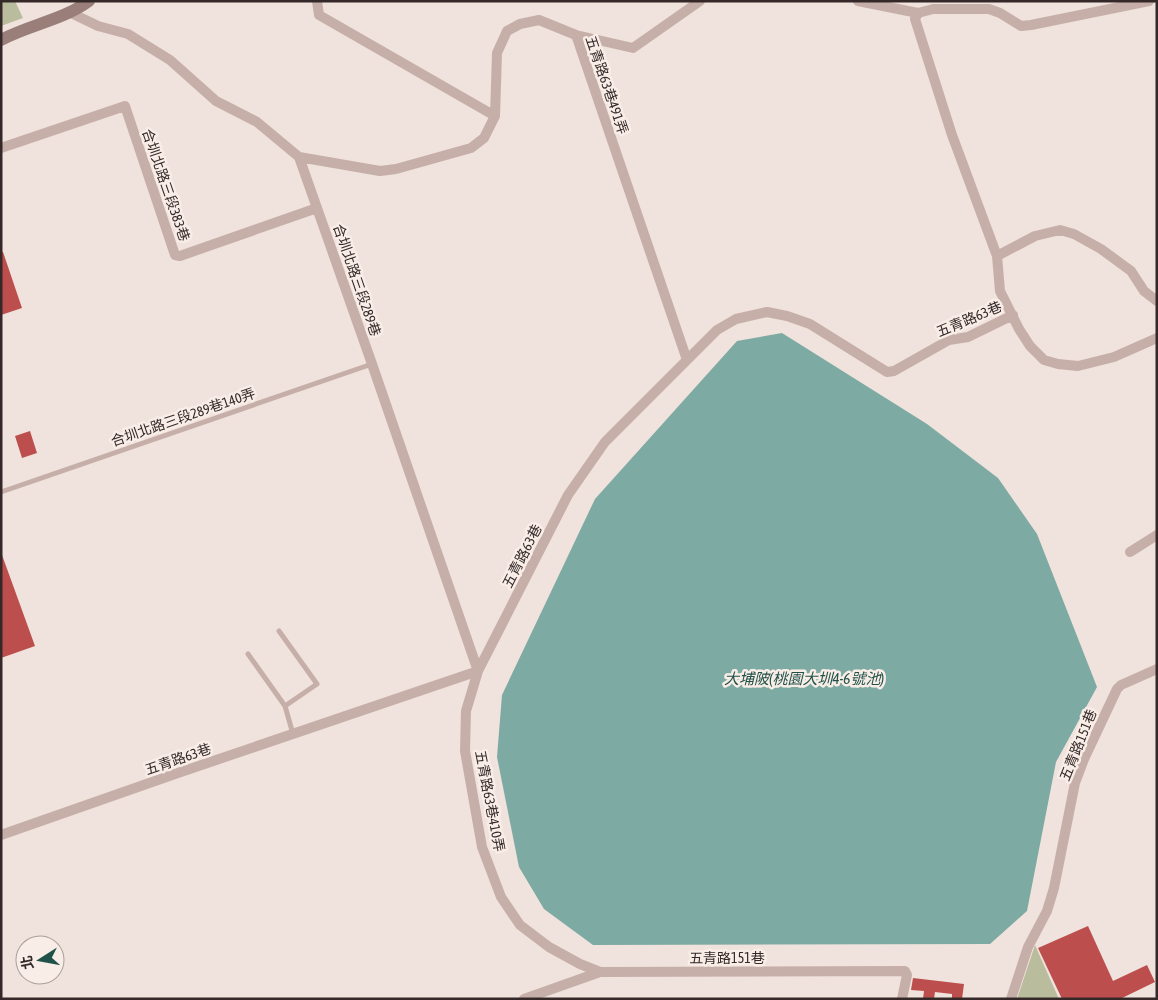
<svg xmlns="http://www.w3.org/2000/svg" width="1158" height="1000" viewBox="0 0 1158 1000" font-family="'Asap Condensed','Noto Sans TC',sans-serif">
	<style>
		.green { fill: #babd9d }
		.water { fill: #7daaa2 }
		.building { fill: #bc4f4d }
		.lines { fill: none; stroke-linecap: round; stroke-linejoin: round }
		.lane { stroke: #c7afa9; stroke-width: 5 }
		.street { stroke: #c7afa9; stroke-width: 10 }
		.secondary { stroke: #9a7e7a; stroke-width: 12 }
		.labels { text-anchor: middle; stroke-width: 5; stroke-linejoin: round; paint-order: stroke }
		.street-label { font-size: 14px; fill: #342928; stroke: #f8ede7 }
		.water-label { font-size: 15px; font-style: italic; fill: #21524a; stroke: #f8ede7 }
	</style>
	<rect width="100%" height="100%" fill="#f0e2dc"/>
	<path class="green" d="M1 1H15L23 18 1 26Z
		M1035 945 1059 999H1017Z"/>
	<path class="water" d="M782 333 927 424 998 478 1037 534 1097 687 1056 762 1027 911 990 944 593 945 544 909 519 867 497 757 502 695 595 499 737 341Z"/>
	<path class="building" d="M1 252H3L22 308 1 315Z
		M30 431 37 453 22 458 15 436Z
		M1 555H2L35 646 1 658Z
		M1088 926 1113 981 1147 965 1155 982 1120 999H1062L1038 948Z
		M913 978 964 984 962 999H952V994L935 992 934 999H923L924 991 911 990Z"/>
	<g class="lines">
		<path class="lane" d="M1 492 372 364
			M279 631 317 684 285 706
			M248 654 285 706 293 734"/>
		<path class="street" d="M317 1 319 15 495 116
			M858 1 918 13
			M1149 1 1031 25 1021 26 1000 13 989 9H933L918 13 915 19 952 135 997 256 1000 291 1019 329 1030 346 1044 360 1058 364 1078 366 1114 357 1157 338
			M69 12 98 26 128 34 170 60 216 101 257 122 299 157 372 364 478 671
			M576 35 633 48 700 1
			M1 148 125 106 175 255 180 256 317 208
			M299 157 380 171 396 169 471 148 484 138 495 116 497 53 507 31 520 24 539 20 576 35 687 360
			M997 256 1035 236 1060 230 1074 234 1101 249 1131 271 1144 291 1157 301
			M1130 552 1157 535
			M1 835 175 774 478 671
			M600 972 580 964 549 947 520 925 501 897 482 847 465 751 466 711 478 671 568 495 605 442 717 330 736 319 767 312 787 316 810 324 887 372 894 371 949 340 968 337 1013 315
			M524 999 600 972 905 971 907 975 902 999
			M1011 999 1028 947 1047 911 1054 888 1075 783 1084 759 1117 689 1121 685 1157 669"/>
		<path class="secondary" d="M1 40C29 25 63 20 89 1"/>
	</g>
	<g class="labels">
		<g class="street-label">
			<text transform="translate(607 85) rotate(71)" y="5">五青路63巷491弄</text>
			<text transform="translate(166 185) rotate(71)" y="5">合圳北路三段383巷</text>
			<text transform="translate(357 280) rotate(71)" y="5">合圳北路三段289巷</text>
			<text transform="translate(969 319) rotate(-23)" y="5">五青路63巷</text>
			<text transform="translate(183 417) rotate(-19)" y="5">合圳北路三段289巷140弄</text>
			<text transform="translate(522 556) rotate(-63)" y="5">五青路63巷</text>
			<text transform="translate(1078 745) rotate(-68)" y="5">五青路151巷</text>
			<text transform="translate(178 759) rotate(-19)" y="5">五青路63巷</text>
			<text transform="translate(490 801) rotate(79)" y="5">五青路63巷410弄</text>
			<text x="727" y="963">五青路151巷</text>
		</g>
		<g class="water-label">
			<text x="804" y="684">大埔陂(桃園大圳4-6號池)</text>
		</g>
	</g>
	<rect width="1158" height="1000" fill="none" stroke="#342928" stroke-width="5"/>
	<g transform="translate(40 960) rotate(259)"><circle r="24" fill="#f8ede7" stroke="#aa9f9b"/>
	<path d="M0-4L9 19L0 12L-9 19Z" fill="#21524a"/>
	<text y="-8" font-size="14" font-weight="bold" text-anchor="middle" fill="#342928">北</text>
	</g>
</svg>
